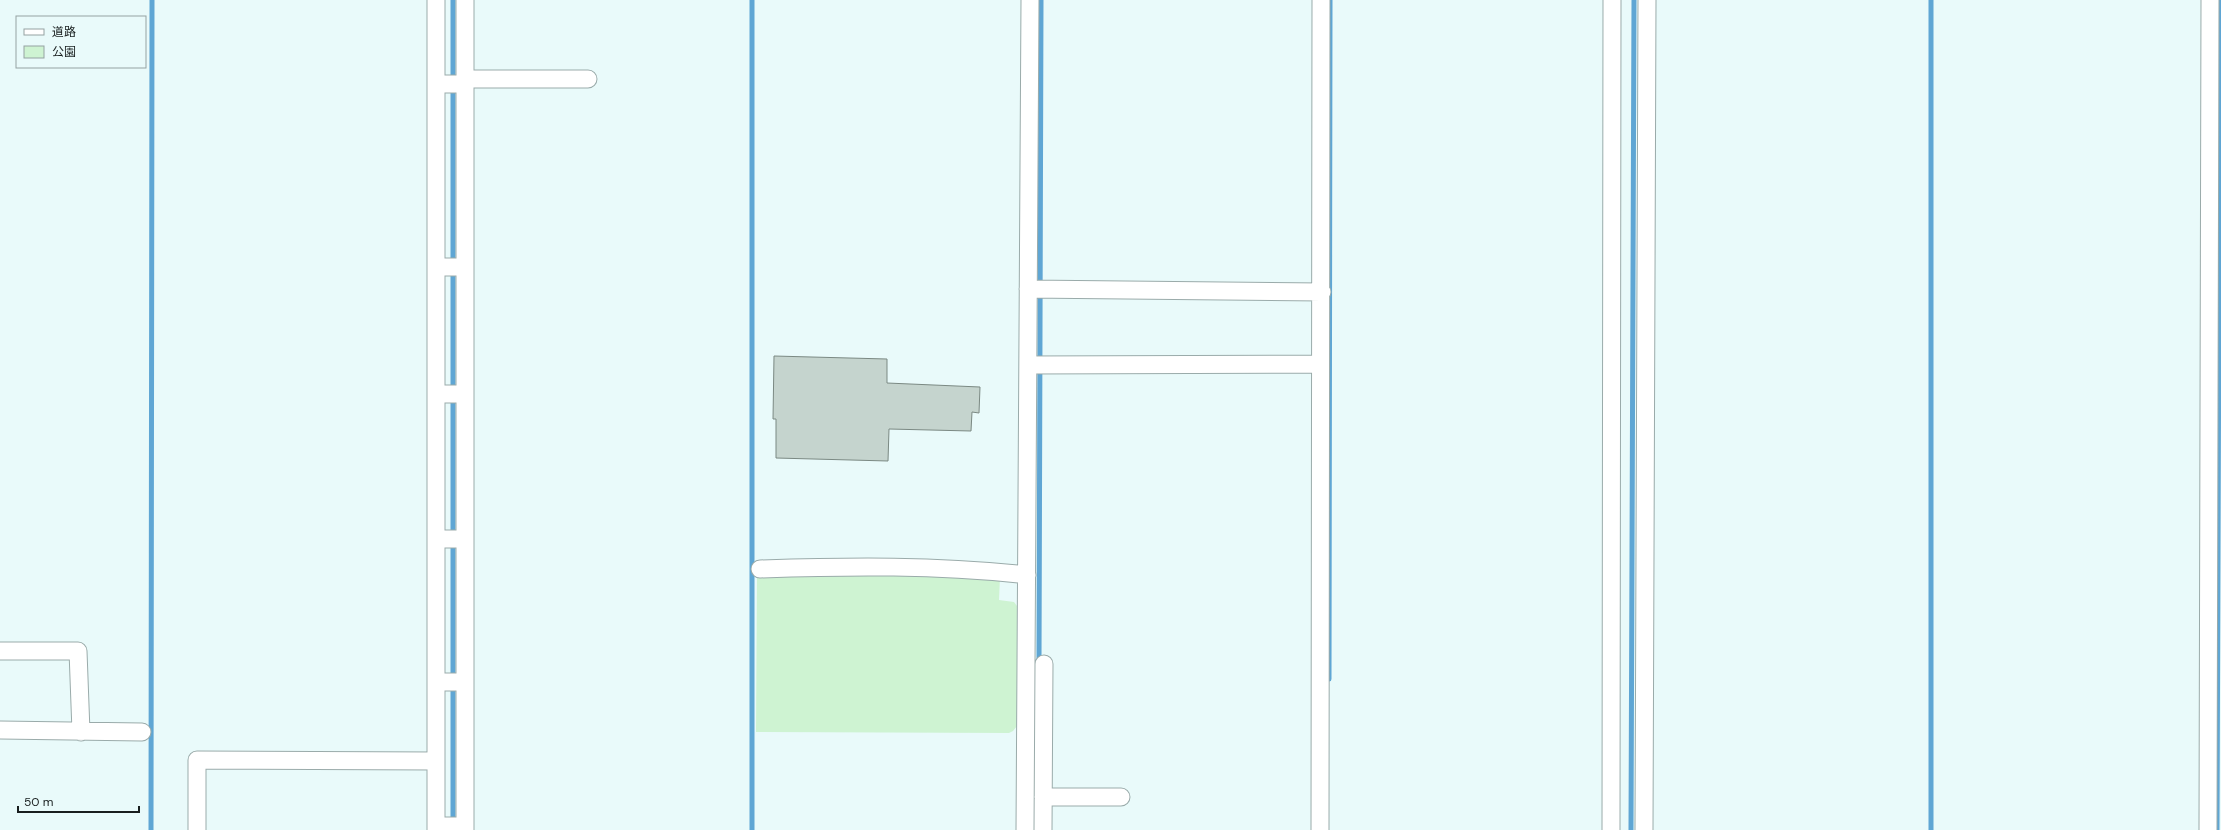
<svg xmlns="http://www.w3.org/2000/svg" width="2221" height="830" viewBox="0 0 2221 830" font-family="'DM Sans','Noto Sans JP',sans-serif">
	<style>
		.green { fill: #cef3d2 }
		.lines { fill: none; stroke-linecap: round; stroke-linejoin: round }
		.stream { stroke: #5fa6d4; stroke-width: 5 }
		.building { fill: #c5d4ce; stroke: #7b8983 }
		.minor-casing { stroke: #9aabaa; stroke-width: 19 }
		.minor { stroke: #fff; stroke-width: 17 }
	</style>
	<rect width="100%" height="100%" fill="#e9fafa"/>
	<path class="green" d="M757 572 1000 577 999 600 1014 602 1017 606V726L1013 731 1009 733 756 732Z"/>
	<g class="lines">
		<path class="stream" d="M1039 663 1041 0
			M1329 679 1330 0
			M453 823V0
			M151 830 152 0
			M752 830V0
			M1631 830 1634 0
			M1931 830V0
			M2217 830 2220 0"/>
	</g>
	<path class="building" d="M774 356 887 359V383L980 387 979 413 972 412 971 431 889 429 888 461 776 458V419H773Z"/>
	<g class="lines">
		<g class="minor-casing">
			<path id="minor" d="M465 0V830
				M465 79H588
				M436 84H465
				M436 267H465
				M1028 289 1322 292
				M1028 365 1320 364
				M436 394H465
				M436 539H465
				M760 569C850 566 938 565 1027 575
				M0 651H78L81 732
				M436 682H465
				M0 730 142 732
				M1043 797H1121
				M436 826H465
				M197 830V760L436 761
				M436 830V0
				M1025 830 1030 0
				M1043 830 1044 664
				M1320 830 1321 0
				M1611 830 1612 0
				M1644 830 1647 0
				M2208 830 2210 0"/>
		</g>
		<use href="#minor" class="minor"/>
	</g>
	<rect x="16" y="16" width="130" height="52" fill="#e9fafa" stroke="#95a2a2"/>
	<rect x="24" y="29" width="20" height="6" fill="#ffffff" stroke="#95a2a2"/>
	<text x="52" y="36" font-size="12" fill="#181e1e">道路</text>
	<rect x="24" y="46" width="20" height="12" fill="#cef3d2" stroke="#95a2a2"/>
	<text x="52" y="56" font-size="12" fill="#181e1e">公園</text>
	<path d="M18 806v6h121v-6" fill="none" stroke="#181e1e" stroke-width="2"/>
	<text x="24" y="806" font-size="12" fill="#181e1e" stroke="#e9fafa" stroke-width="3" paint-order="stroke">50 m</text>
</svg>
